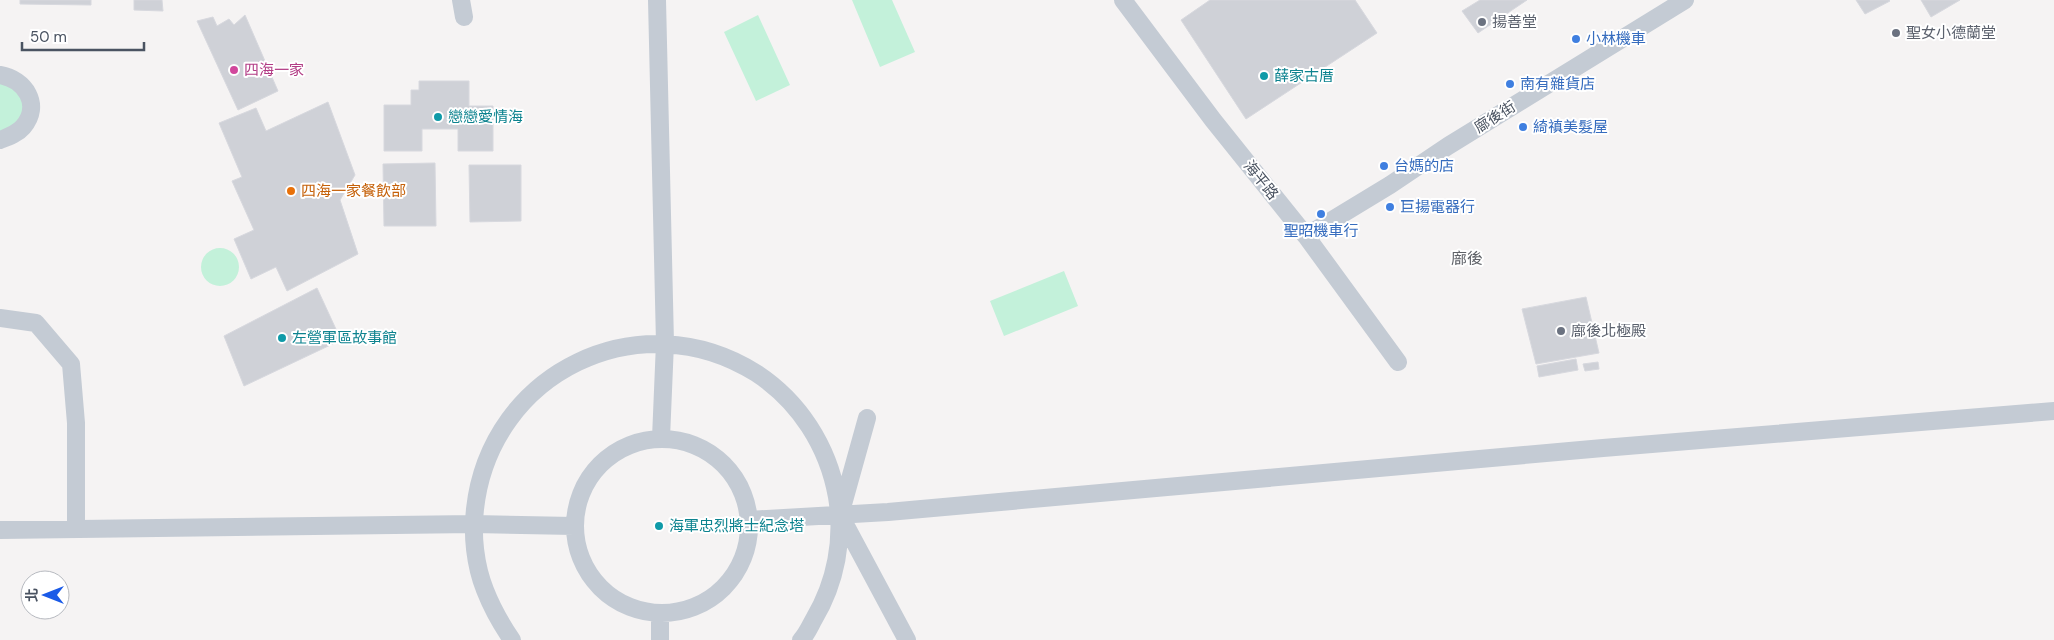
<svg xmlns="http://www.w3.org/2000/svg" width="2054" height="640" viewBox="0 0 2054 640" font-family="'DM Sans','Noto Sans TC',sans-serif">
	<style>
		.green { fill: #c3f1da }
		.building { fill: #cfd1d7; stroke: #d7d8de }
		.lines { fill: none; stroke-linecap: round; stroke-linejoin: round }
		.minor { stroke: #c4cbd4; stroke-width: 18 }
		.worship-dot { fill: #6b7280; stroke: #fff; stroke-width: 2 }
		.shop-dot { fill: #3f7fe0; stroke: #fff; stroke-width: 2 }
		.hotel-dot { fill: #d1479c; stroke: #fff; stroke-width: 2 }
		.culture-dot { fill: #0f9aa8; stroke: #fff; stroke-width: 2 }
		.food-dot { fill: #e8710a; stroke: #fff; stroke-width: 2 }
		.labels { text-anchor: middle; stroke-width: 4; stroke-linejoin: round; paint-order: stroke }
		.worship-label { font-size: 15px; fill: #5b616d; stroke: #fff; text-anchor: start }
		.shop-label { font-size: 15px; fill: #366cbe; stroke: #fff; text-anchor: start }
		.hotel-label { font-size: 15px; fill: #b23c85; stroke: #fff; text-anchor: start }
		.culture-label { font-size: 15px; fill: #0d838f; stroke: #fff; text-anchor: start }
		.street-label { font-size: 15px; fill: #4a5361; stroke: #fff }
		.food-label { font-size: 15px; fill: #c56008; stroke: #fff; text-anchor: start }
		.neighbourhood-label { font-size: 16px; fill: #5f6268; stroke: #fff }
	</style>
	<rect width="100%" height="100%" fill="#f5f3f3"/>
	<path class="green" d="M852 0H892L915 52 880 67Z
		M758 15 790 85 756 101 724 32Z
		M0 81 23 94 24 119 0 134Z
		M201 267a19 19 0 1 1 38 0a19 19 0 1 1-38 0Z
		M1064 271 1078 306 1004 336 990 301Z"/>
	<path class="building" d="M20 0H91V5L20 4Z
		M134 0H162L163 11 134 10Z
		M1210 0H1355L1377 33 1246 119 1181 20Z
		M1480 0H1527L1478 33 1462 11Z
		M1856 0H1889L1890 1 1865 14Z
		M1921 0H1960L1931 17Z
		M245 15 278 91 238 110 197 21 213 17 217 26 229 19 234 25Z
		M419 81H469V106H493V151H458V129H422V151H384V105H411V90H419Z
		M328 102 355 175 340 200 358 254 287 291 276 267 251 279 234 239 254 230 232 181 242 177 219 123 256 108 266 131Z
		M435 163 436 226H384L383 164Z
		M469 165H521V221L470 222Z
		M317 288 341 340 244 386 224 336Z
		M1586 297 1599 353 1536 364 1522 309Z
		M1576 359 1578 370 1539 377 1537 366Z
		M1598 362 1599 369 1585 371 1583 364Z"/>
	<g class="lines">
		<path class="minor" d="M461 0 464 17
			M657 0 665 343 661 438
			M1123 0 1213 120 1306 236 1398 362
			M0 75C25 79 42 105 23 127 17 134 8 137 0 140
			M1306 236 1390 185 1448 146 1685 0
			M0 318 36 323 71 364 76 423V529
			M867 418 840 515 907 640
			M575 526a87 87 0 1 1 174 0a87 87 0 1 1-174 0Z
			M749 520 888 512 1603 448 2054 411
			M0 530 474 524 574 526
			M512 640C501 624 492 608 485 590 475 565 472 535 475 509 490 372 640 300 756 373 799 401 828 446 837 497 844 539 836 582 814 619 810 626 807 634 801 640
			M660 640V614"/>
	</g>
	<g class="worship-dot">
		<circle cx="1482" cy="22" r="5"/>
		<circle cx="1896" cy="33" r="5"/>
		<circle cx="1561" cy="331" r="5"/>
	</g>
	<g class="shop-dot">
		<circle cx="1576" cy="39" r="5"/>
		<circle cx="1510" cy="84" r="5"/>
		<circle cx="1523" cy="127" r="5"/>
		<circle cx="1384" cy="166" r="5"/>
		<circle cx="1390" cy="207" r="5"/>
		<circle cx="1321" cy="214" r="5"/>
	</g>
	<circle class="hotel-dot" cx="234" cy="70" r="5"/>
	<g class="culture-dot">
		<circle cx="1264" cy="76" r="5"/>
		<circle cx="438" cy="117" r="5"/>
		<circle cx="282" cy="338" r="5"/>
		<circle cx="659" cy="526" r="5"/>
	</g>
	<circle class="food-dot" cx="291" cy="191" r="5"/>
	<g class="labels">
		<g class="worship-label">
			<text x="1492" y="27">揚善堂</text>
			<text x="1906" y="38">聖女小德蘭堂</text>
			<text x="1571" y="336">廍後北極殿</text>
		</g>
		<g class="shop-label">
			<text x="1586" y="44">小林機車</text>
			<text x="1520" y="89">南有雜貨店</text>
			<text x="1533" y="132">綺禛美髮屋</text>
			<text x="1394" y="171">台媽的店</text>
			<text x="1400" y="212">巨揚電器行</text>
			<text x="1321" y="236" text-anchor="middle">聖昭機車行</text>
		</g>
		<g class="hotel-label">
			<text x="244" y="75">四海一家</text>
		</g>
		<g class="culture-label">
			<text x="1274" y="81">薛家古厝</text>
			<text x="448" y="122">戀戀愛情海</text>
			<text x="292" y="343">左營軍區故事館</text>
			<text x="669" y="531">海軍忠烈將士紀念塔</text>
		</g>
		<g class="street-label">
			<text transform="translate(1495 117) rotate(-32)" y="5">廍後街</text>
			<text transform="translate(1261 180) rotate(51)" y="5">海平路</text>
		</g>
		<g class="food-label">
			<text x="301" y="196">四海一家餐飲部</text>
		</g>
		<g class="neighbourhood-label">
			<text x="1467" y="264">廍後</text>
		</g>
	</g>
	<g transform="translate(45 595) rotate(270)"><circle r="24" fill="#ffffff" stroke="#b7bac0"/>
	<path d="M0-4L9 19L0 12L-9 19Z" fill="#1a5ae7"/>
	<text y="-8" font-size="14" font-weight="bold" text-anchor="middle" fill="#4a5361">北</text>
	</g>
	<path d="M22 42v8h122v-8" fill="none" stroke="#4a5361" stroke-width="2.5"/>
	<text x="30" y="42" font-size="15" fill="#4a5361" stroke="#ffffff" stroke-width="4" paint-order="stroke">50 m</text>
</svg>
